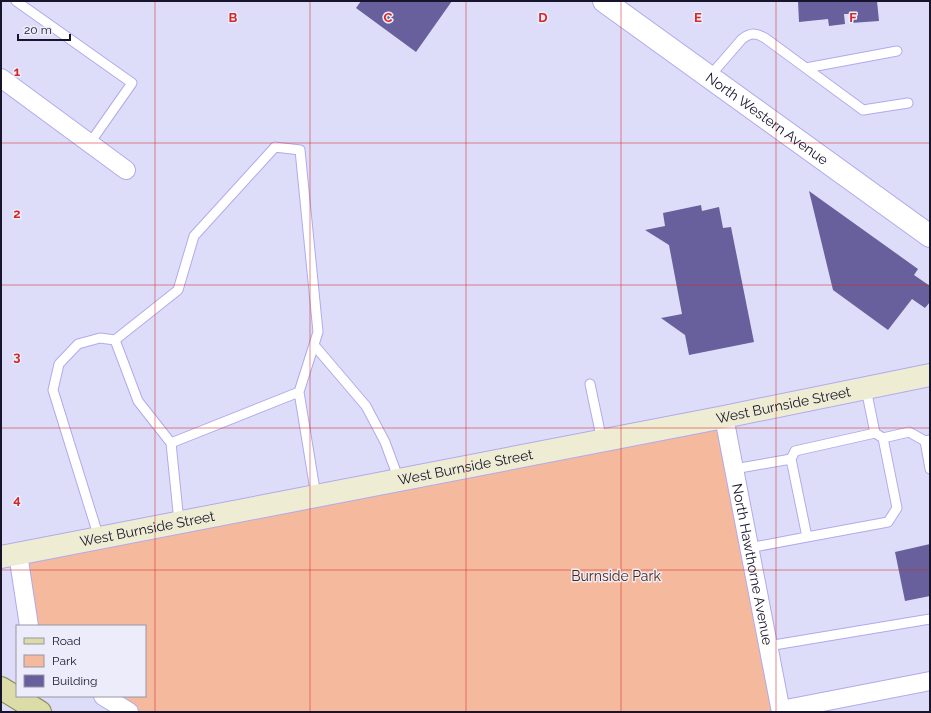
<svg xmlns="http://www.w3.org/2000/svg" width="931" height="713" viewBox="0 0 931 713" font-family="Raleway,sans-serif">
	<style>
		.green { fill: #f5ba9d }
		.building { fill: #67609d }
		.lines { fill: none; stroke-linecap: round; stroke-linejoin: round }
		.service-casing { stroke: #b0aaed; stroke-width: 11 }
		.minor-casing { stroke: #b0aaed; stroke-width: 20 }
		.tertiary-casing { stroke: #b0aaed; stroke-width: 24 }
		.secondary-casing { stroke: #b0aaed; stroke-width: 24 }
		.primary-casing { stroke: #888657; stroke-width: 24 }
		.service { stroke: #fff; stroke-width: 9 }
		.minor { stroke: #fff; stroke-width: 18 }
		.tertiary { stroke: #fff; stroke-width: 22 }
		.secondary { stroke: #eeedd4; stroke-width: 22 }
		.primary { stroke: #dcdca8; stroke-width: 22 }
		.grid { fill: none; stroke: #d62828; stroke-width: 1; stroke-opacity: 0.55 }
		.labels { text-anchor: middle; stroke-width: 3; stroke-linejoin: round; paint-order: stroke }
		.street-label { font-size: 14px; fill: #17142c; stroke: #ececfa }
		.park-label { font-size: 14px; fill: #552508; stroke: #ececfa }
		.grid-label { font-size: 13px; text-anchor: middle; font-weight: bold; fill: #d62828; stroke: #ececfa; stroke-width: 3; stroke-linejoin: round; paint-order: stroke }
	</style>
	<rect width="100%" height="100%" fill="#deddf9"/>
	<path class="green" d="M724 417 781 712H129L103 696H145V626H29L18 554Z"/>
	<path class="building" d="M361 1 416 2 452 1 416 52 356 8Z
		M798 1H877L879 21 851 23 850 14H844L845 24 829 26 828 19 799 22Z
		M809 191 918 269 914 275 930 286V302L925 308 912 299 888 330 833 290Z
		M701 205 702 211 719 207 723 228 731 227 754 342 689 355 685 335 661 318 682 314 669 245 645 230 665 226 663 213Z
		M930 544V596L905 601 895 552Z"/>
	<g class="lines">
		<g class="service-casing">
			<path id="service" d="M16 1 132 83 90 143
				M806 68 897 51
				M709 77 742 39C751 32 756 33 765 38L863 110 908 103
				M115 340 178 290 194 236 275 147 300 150 318 332 299 392 316 496
				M314 345 366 406 385 442 399 480
				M590 384 602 441
				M883 438 909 432 925 441
				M930 440 925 441 930 469
				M171 443 299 392
				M791 459 795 451 875 433 866 389
				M734 469 791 459 807 537 749 548
				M807 537 888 522 897 508 883 438 875 433
				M99 538 53 390 59 364 78 344 100 338 115 340 138 401 171 443 179 522
				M768 646 930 619"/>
		</g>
		<g class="minor-casing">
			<g id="minor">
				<path d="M1 78 126 170"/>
				<path id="s1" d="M724 417 781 712"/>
				<path d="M18 554 29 626"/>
				<path d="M103 696 129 712"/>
				<path d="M781 710 930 681"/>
			</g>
		</g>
		<g class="tertiary-casing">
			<g id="tertiary">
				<path id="s2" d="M604 1 930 236"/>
			</g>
		</g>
		<g class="secondary-casing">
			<g id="secondary">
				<path id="s3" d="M1 557 724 417 930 375"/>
			</g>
		</g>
		<g class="primary-casing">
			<path id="primary" d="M1 688 40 712"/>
		</g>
		<use href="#service" class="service"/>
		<use href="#minor" class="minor"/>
		<use href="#tertiary" class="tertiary"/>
		<use href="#secondary" class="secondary"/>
		<use href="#primary" class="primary"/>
	</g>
	<path class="grid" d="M155 1V712M310 1V712M466 1V712M621 1V712M776 1V712M1 143H930M1 285H930M1 428H930M1 570H930"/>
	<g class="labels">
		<g class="street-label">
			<text dy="5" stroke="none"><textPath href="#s2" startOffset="201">North Western Avenue</textPath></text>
			<text dy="5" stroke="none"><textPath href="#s3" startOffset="797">West Burnside Street</textPath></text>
			<text dy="5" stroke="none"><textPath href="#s3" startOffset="473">West Burnside Street</textPath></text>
			<text dy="5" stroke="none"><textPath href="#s3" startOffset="149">West Burnside Street</textPath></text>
			<text dy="5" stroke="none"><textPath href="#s1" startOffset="150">North Hawthorne Avenue</textPath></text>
		</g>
		<g class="park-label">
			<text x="616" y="581">Burnside Park</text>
		</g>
	</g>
	<g class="grid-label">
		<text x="233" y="22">B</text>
		<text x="388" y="22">C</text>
		<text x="543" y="22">D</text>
		<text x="698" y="22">E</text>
		<text x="853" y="22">F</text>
		<text x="17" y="76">1</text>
		<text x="17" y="218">2</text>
		<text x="17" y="361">3</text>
		<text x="17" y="504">4</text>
	</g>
	<rect width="931" height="713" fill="none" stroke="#17142c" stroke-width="4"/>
	<rect x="16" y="625" width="130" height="72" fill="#ececfa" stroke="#9796a8"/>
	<rect x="24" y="638" width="20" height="6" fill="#dcdca8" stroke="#9796a8"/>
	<text x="52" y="645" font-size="12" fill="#17142c">Road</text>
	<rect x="24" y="655" width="20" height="12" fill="#f5ba9d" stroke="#9796a8"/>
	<text x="52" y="665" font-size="12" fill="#17142c">Park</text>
	<rect x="24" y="675" width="20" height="12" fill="#67609d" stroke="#9796a8"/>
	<text x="52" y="685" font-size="12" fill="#17142c">Building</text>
	<path d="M18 34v6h52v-6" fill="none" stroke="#17142c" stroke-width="2"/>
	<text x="24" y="34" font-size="12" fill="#17142c" stroke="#ececfa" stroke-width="3" paint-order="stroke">20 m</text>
</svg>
